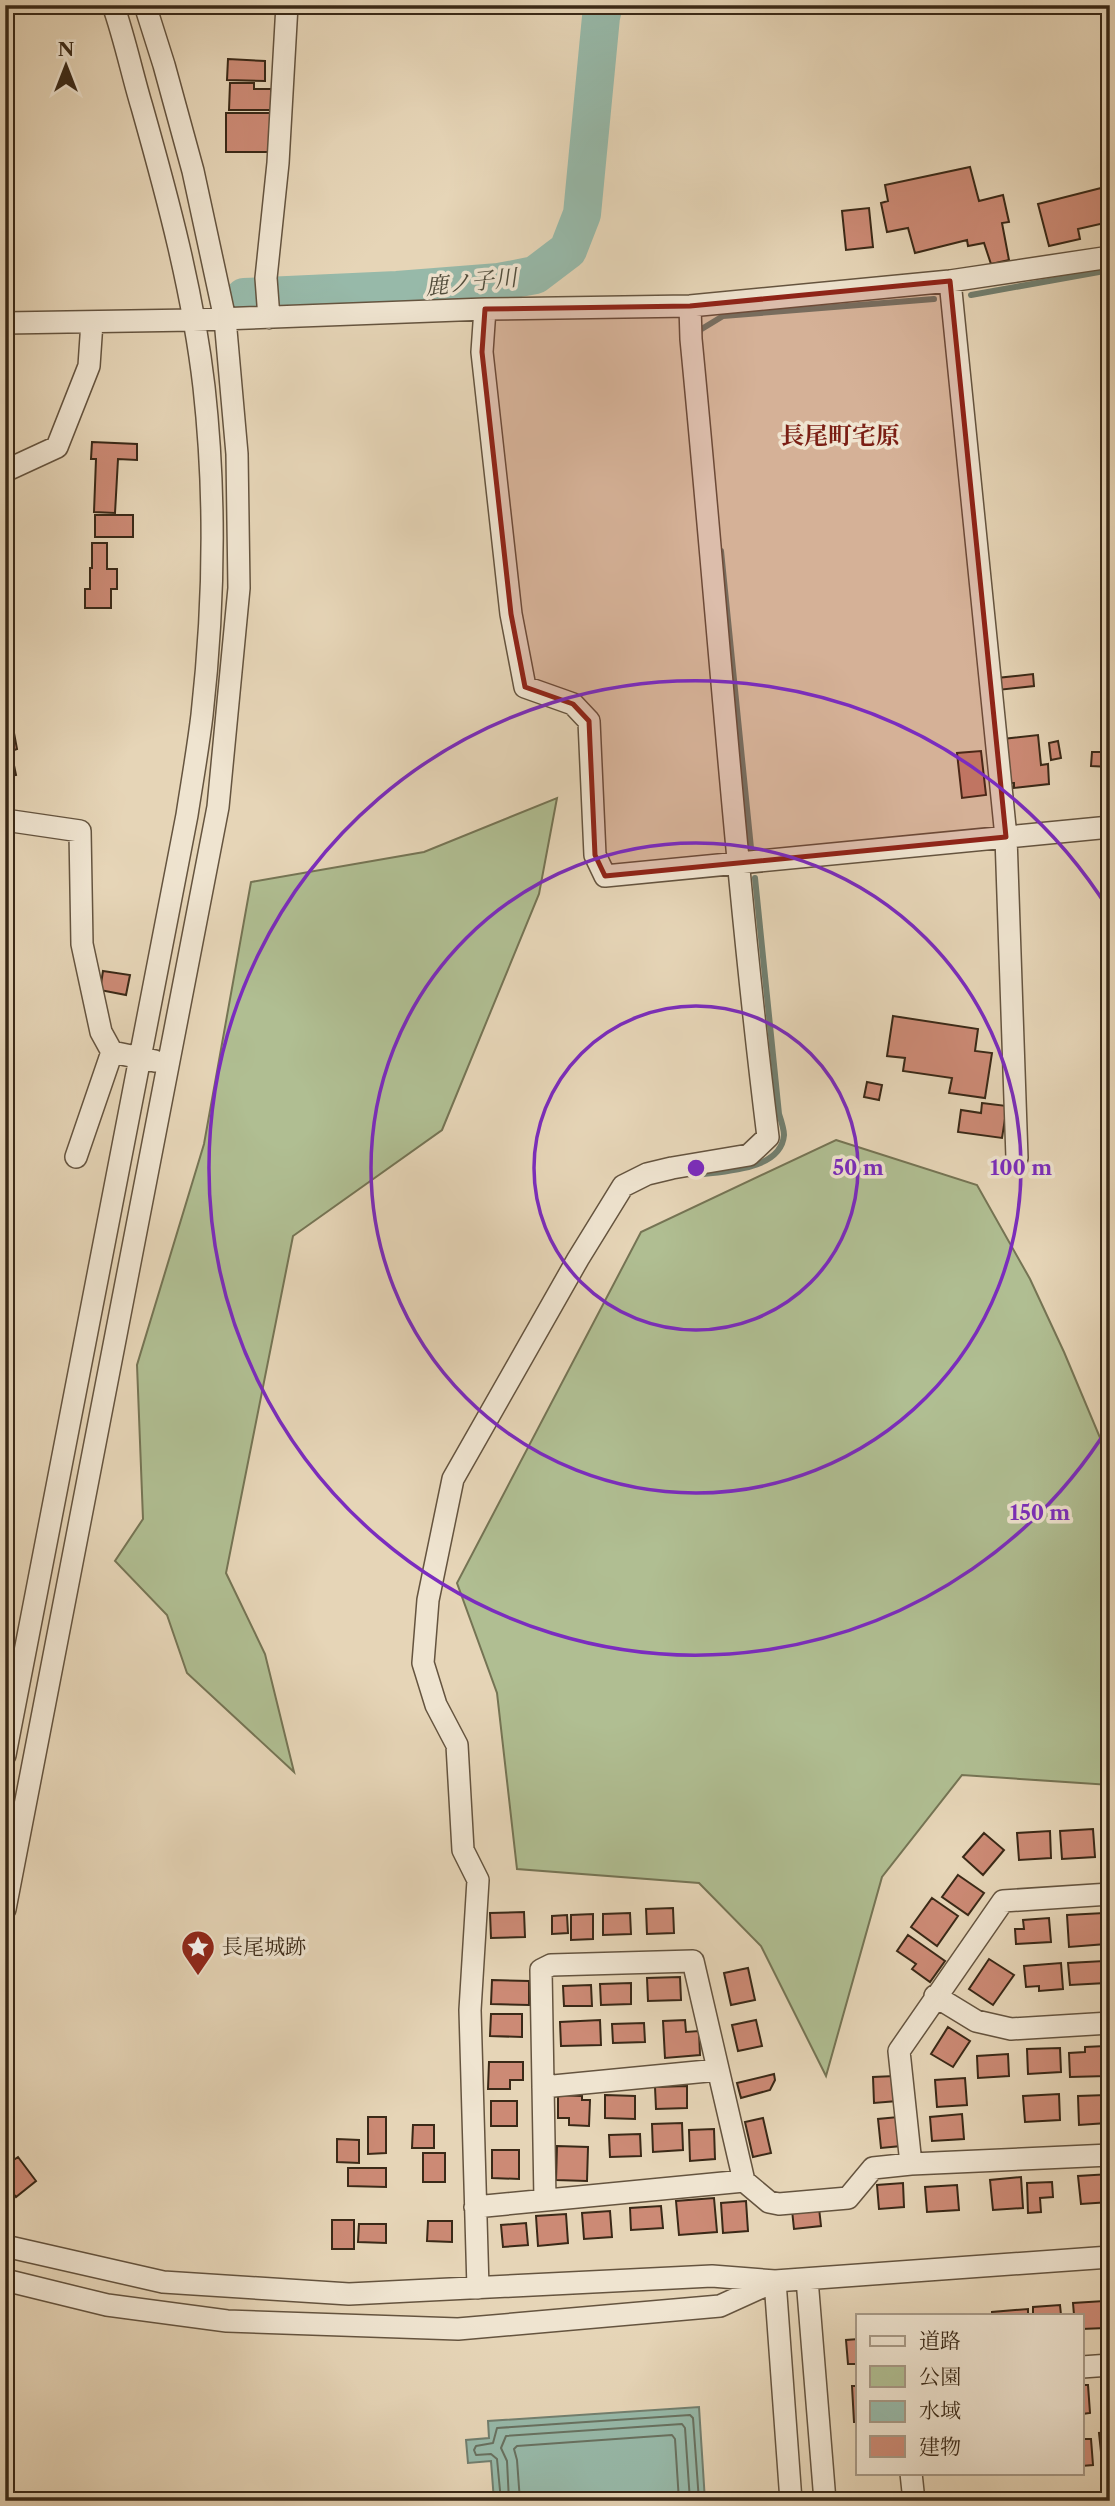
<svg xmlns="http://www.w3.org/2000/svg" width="1115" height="2506" viewBox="0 0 1115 2506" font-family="'Libre Caslon Text','Noto Serif JP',serif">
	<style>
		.green { fill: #b0be92; stroke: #757454; stroke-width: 2 }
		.water { fill: #97b9a9; stroke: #727f6f; stroke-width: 2 }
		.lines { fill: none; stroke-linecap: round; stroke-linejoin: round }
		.shore { stroke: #687160; stroke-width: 2 }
		.stream { stroke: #727f6f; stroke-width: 6 }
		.river { stroke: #97b9a9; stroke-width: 38 }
		.building { fill: #cc8a75; stroke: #3a2917; stroke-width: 2 }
		.minor-casing { stroke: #65543f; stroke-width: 24 }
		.minor { stroke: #efe4d0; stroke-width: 21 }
		.marked { fill: #8f2418; fill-opacity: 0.2; stroke: #8f2418; stroke-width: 5; stroke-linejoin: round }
		.ring { fill: none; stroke: #7b2cbf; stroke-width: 3.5 }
		.labels { text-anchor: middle; stroke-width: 7; stroke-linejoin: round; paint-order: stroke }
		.poi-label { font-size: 21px; fill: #3a2917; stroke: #efe4d0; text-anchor: start }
		.water-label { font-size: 23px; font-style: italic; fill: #514d3c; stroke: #efe4d0 }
		.quarter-label { font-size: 24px; font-weight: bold; fill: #7a1f14; stroke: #efe4d0 }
		.centre { fill: #7b2cbf; stroke: #efe4d0; stroke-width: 3.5 }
		.ring-label { font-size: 21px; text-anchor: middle; font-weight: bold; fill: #7b2cbf; stroke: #efe4d0; stroke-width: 7; stroke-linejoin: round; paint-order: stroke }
	</style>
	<rect width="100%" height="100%" fill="#e6d5b7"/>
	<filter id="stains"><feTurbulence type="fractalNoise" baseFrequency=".00286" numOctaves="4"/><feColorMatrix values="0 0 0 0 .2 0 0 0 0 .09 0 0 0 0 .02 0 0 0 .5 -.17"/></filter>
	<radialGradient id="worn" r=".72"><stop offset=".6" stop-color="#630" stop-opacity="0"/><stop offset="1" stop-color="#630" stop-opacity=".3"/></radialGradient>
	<path class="green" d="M557 798 539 894 442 1130 293 1236 226 1573 265 1654 294 1772 187 1673 167 1615 115 1561 143 1519 137 1365 204 1144 251 882 424 852Z
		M836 1140 977 1185 1030 1279 1064 1352 1101 1440 1110 1493V1785L962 1775 882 1877 826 2076 761 1946 699 1883 517 1869 497 1693 457 1583 641 1232Z"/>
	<path class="water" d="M699 2407 705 2501H494L491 2461 468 2463 466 2440 489 2438 488 2421Z"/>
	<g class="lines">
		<path class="shore" d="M501 2501 497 2459 491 2454 476 2455 474 2450 476 2446 493 2443 497 2428 690 2415 693 2418 699 2501
			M509 2501 507 2461 501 2448 506 2436 682 2424 685 2428 690 2501
			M520 2501 517 2460 514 2449 517 2446 672 2435 675 2439 679 2501"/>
		<path class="stream" d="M971 295 1110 270
			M699 335 700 330 723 316 934 299
			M721 551 751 848
			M696 1175C722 1171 781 1171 784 1135 784 1129 781 1120 779 1114L755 878"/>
		<path class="river" d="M244 297 397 290 499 282 535 275 568 250 582 214 601 17 604 5"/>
	</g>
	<path class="building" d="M228 59 265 61V81L227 80Z
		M230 83H254V89H271V110H229Z
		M226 113H271V152H226Z
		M970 167 979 201 1003 195 1009 222 1002 223 1009 260 991 264 984 243 968 246 967 240 915 253 908 228 887 232 881 203 888 201 885 185Z
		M1101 188 1109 222 1078 229 1080 239 1049 246 1038 204Z
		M869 208 873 247 846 250 842 211Z
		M92 442 137 444V460L118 459 115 513 94 512 96 459H91Z
		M95 515H133V537H95Z
		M92 543H107V569H117V589H111V608H85V589H90V568H92Z
		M1033 674 1034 686 998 690 997 678Z
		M5 713 9 733H14L17 749 11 751 16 775 5 777Z
		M1038 735 1041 765 1048 764 1049 784 1014 788V783H1007L1003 739Z
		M1058 741 1061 758 1051 760 1049 743Z
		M981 751 986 795 962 798 957 753Z
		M1092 752H1110V767L1091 766Z
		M103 971 130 975 126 995 100 990Z
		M893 1016 978 1029 975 1051 992 1053 985 1098 949 1093 952 1078 903 1071 905 1058 887 1056Z
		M867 1082 882 1085 879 1100 864 1097Z
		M982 1103 1007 1106 1002 1138 958 1132 961 1110 981 1113Z
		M1093 1829 1095 1857 1062 1859 1060 1831Z
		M1050 1831 1051 1858 1019 1860 1017 1833Z
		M984 1833 1004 1850 983 1875 963 1857Z
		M958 1875 984 1893 968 1915 942 1897Z
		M932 1898 958 1916 937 1946 911 1927Z
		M673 1908 674 1933 647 1934 646 1909Z
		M524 1912 525 1937 491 1938 490 1913Z
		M630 1913 631 1934 603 1935V1914Z
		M1104 1913 1106 1944 1069 1947 1067 1915Z
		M593 1914V1939L571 1940V1915Z
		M567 1915 568 1933 552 1934V1916Z
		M1049 1918 1051 1942 1016 1944 1015 1929H1024L1023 1920Z
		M908 1935 945 1961 930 1982 912 1969 916 1964 897 1951Z
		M989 1959 1014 1975 993 2005 969 1989Z
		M1104 1961 1106 1983 1070 1985 1068 1963Z
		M1061 1963 1063 1989 1039 1991V1986L1026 1987 1024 1966Z
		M748 1968 755 2000 731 2005 724 1973Z
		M680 1977 681 2000 648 2001 647 1978Z
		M492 1980 529 1981V2005L491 2004Z
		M631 1983V2004L601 2005 600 1984Z
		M591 1985 592 2006H564L563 1986Z
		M491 2014H522V2037L490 2036Z
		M600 2020 601 2045 561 2046 560 2022Z
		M685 2020 686 2032 699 2031 700 2055 665 2058 663 2021Z
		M756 2020 762 2046 738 2051 732 2025Z
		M644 2023 645 2042 613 2043 612 2024Z
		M948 2027 970 2041 953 2067 931 2054Z
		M1105 2046 1107 2076 1070 2077 1069 2053 1085 2052V2047Z
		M1060 2048 1061 2072 1028 2074 1027 2049Z
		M1008 2054 1009 2076 978 2078 977 2056Z
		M489 2062H523V2080H510V2089H488Z
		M774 2074 775 2080 770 2090 741 2098 737 2083Z
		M895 2076 897 2101 874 2103 873 2077Z
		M965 2078 967 2105 937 2107 935 2080Z
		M687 2086V2108L656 2109 655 2087Z
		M1059 2094 1060 2120 1025 2122 1023 2096Z
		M558 2095 582 2096V2100H590L589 2126 569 2125V2118H558Z
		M605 2095 635 2096V2119L605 2118Z
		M1106 2095 1107 2123 1079 2125 1078 2096Z
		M491 2101H517V2126H491Z
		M962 2114 964 2139 932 2141 930 2117Z
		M368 2117H386V2153L368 2154Z
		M898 2117 901 2146 881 2148 878 2119Z
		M763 2118 771 2153 753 2157 745 2122Z
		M682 2123 683 2150 653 2152 652 2124Z
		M413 2125H434V2148H412Z
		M714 2129 715 2159 690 2161 689 2130Z
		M640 2134 641 2156 610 2157 609 2135Z
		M337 2139 359 2140V2163L337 2162Z
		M557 2146 588 2147 587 2181 556 2180Z
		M492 2150H519V2179L492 2178Z
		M423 2153H445V2182H423Z
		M18 2157 36 2181 16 2197 5 2182V2166Z
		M348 2168H386V2187L348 2186Z
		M1110 2174V2202L1081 2204 1078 2176Z
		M1021 2177 1023 2208 993 2210 990 2180Z
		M1052 2182 1053 2197 1040 2198 1041 2212 1028 2213 1027 2183Z
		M903 2183 904 2207 879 2209 877 2185Z
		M957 2185 959 2210 927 2212 925 2187Z
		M714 2198 717 2232 679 2235 676 2201Z
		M746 2201 748 2231 723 2233 721 2203Z
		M661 2206 663 2228 631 2230 630 2208Z
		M819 2208 821 2226 794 2229 792 2210Z
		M610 2211 612 2237 584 2239 582 2213Z
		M566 2214 568 2243 538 2246 536 2216Z
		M332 2220H354V2249H332Z
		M428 2221H452V2242L427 2241Z
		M526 2223 528 2245 503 2247 501 2225Z
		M359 2224H386V2243L358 2242Z
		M1104 2301 1105 2328 1082 2329V2315H1074L1073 2303Z
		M1060 2305 1061 2315H1033V2307Z
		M1028 2309V2315H992V2312Z
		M858 2339V2364H848L846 2340Z
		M1082 2385H1088L1090 2413 1082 2414Z
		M1110 2385V2415H1102L1101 2386Z
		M852 2386H858V2422H854Z
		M1110 2432V2452H1101L1099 2433Z
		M1082 2439H1091L1093 2465 1082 2466Z
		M893 2495V2501H859V2496Z"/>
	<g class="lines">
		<g class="minor-casing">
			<path id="minor" d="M950 281 1006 837 1017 1158
				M485 309 482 352 511 614 525 687 573 704 589 721 595 855 605 876 1110 827
				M269 318 266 278 278 163 287 5
				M5 323 193 320 485 309 690 306 950 281 1110 257
				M5 471 57 447 89 366 92 322
				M5 820 80 831 82 944 101 1032 112 1052 155 1061
				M76 1157 112 1052
				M5 1755 187 815C192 782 198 749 202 715 214 607 216 495 204 387 193 292 168 199 142 107 132 74 125 39 113 5
				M1110 1894 1003 1901 899 2051 911 2164 1110 2155
				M5 1909 218 807 239 588 237 454 225 319 193 171 164 65 145 5
				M935 1996 976 2021 1011 2029 1110 2023
				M543 2087 718 2070
				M545 2200 541 1970 551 1965 693 1961 744 2181
				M475 2207 744 2181 769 2202 779 2204 848 2198 873 2168 911 2164
				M5 2246 163 2282 349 2294 712 2276 775 2281 1110 2257
				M807 2279 825 2501
				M5 2280 107 2305 227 2321 458 2329 720 2306 773 2282
				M775 2281 791 2501
				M478 2288 470 2010 478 1880 463 1850 457 1745 436 1705 423 1663 428 1600 453 1479 578 1259 623 1186 647 1174 672 1168 749 1155 768 1137C735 871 717 605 691 339L690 306
				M1082 2367 1110 2365
				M911 2473 914 2501"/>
		</g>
		<use href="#minor" class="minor"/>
	</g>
	<path class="marked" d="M950 281 1006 837 605 876 595 855 589 721 573 704 525 687 511 614 482 352 485 309 690 306Z"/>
	<g class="ring">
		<circle cx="696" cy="1168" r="162"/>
		<circle cx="696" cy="1168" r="325"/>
		<path d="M1109 1426A487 487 0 1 1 1109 910"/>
	</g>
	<defs>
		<g id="sight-pin" transform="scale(1.75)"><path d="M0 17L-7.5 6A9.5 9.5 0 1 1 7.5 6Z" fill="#8f2418" stroke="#efe4d0"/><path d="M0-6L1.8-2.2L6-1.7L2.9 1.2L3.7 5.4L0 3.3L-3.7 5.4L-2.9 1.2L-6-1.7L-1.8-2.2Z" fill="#fff"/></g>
	</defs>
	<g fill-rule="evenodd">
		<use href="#sight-pin" x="198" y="1947"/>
	</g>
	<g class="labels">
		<g class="poi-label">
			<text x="222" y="1954">長尾城跡</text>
		</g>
		<g class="water-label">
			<text transform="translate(471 282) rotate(-6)" y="8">鹿ノ子川</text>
		</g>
		<g class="quarter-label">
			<text x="840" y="444">長尾町宅原</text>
		</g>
	</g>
	<circle cx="696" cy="1168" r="10" class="centre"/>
	<g class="ring-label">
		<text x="858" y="1175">50 m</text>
		<text x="1021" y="1175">100 m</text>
		<text x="1040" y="1520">150 m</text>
	</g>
	<rect width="1115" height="2506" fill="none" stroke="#e6d5b7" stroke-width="28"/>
	<rect x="7" y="7" width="1101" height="2492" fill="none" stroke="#3a2917" stroke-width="3.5"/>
	<rect x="14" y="14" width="1087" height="2478" fill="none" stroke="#3a2917" stroke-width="2"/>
	<rect x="856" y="2314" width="228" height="161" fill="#efe4d0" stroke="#a79986" stroke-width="2"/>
	<rect x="870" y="2336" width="35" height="10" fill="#efe4d0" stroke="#a79986" stroke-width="2"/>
	<text x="919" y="2348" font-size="21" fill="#3a2917">道路</text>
	<rect x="870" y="2366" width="35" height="21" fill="#b0be92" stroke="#a79986" stroke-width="2"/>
	<text x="919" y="2384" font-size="21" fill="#3a2917">公園</text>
	<rect x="870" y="2401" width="35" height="21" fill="#97b9a9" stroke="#a79986" stroke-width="2"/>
	<text x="919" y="2418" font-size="21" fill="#3a2917">水域</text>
	<rect x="870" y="2436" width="35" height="21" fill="#cc8a75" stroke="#a79986" stroke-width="2"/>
	<text x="919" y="2454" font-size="21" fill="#3a2917">建物</text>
	<g transform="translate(66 66)" stroke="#efe4d0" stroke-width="5" paint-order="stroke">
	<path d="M0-5L12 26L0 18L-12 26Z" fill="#3a2917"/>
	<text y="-10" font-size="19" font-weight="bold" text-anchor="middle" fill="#3a2917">N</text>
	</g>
	<rect width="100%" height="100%" filter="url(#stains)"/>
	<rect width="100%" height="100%" fill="url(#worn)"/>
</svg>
